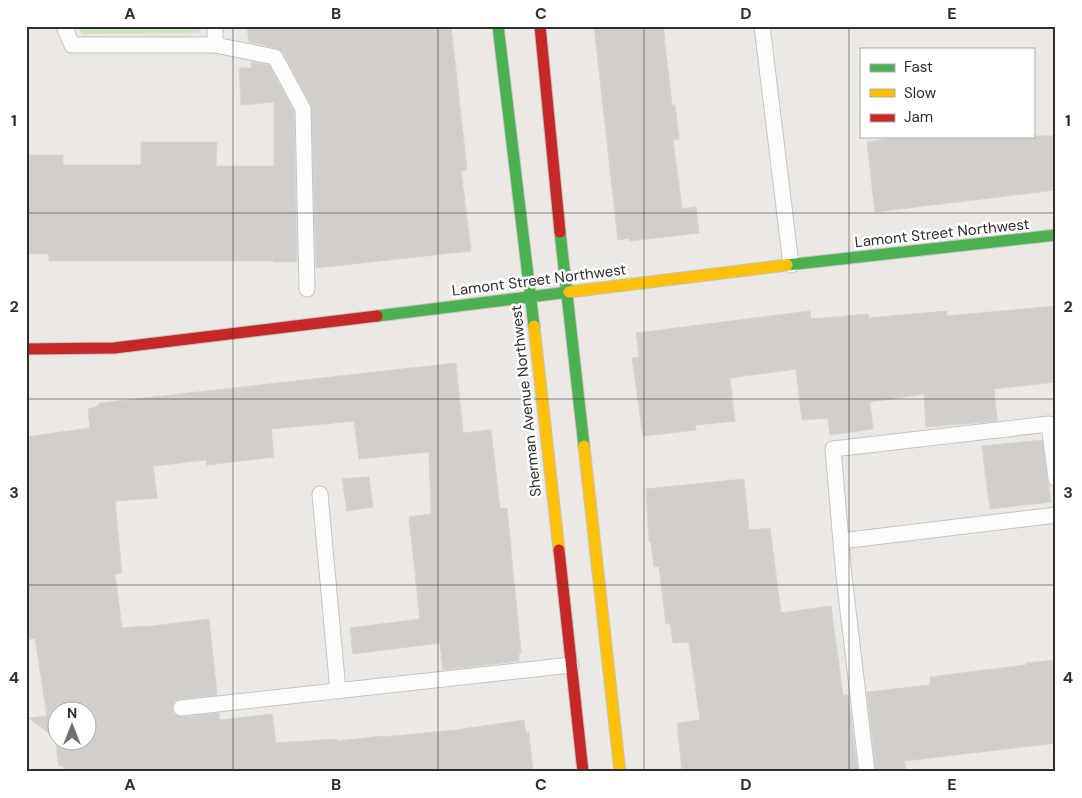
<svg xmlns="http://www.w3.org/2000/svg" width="1082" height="798" viewBox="0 0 1082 798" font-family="'DM Sans',sans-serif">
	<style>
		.green { fill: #cee6be }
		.building { fill: #d1cecb; stroke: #d7d4d0; fill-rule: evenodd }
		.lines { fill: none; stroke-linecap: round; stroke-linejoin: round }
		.lane-casing { stroke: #c5c4c5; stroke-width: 17 }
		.fast-casing { stroke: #c5c4c5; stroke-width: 13 }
		.slow-casing { stroke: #c5c4c5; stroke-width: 13 }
		.jam-casing { stroke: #c5c4c5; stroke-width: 13 }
		.lane { stroke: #fcfcfb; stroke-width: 15 }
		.fast { stroke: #4caf50; stroke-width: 11 }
		.slow { stroke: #ffc107; stroke-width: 11 }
		.jam { stroke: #c62828; stroke-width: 11 }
		.grid { fill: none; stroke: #2e2e2e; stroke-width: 1; stroke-opacity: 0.55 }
		.labels { text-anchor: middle; stroke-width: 5; stroke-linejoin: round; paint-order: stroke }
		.street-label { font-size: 15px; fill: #2e2e2e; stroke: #fff }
		.neatline { fill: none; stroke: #2e2e2e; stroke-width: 2 }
		.grid-label { font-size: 16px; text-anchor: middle; font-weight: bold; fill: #2e2e2e }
	</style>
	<rect width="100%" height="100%" fill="#ece8e4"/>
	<path class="green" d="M78 26H200L199 33 82 34Z"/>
	<path class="building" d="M247 26H451L467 170 461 171 471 251 316 268 311 105 283 52 277 48 249 42Z
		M594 26H663L672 105H675L679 139 673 140 682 209 696 207 699 233 630 241 629 238 618 240Z
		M251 62 269 65 294 111 297 262H274V261H49V254H26V155H63V165H141V142H217L216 166H274V102L241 105 239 68H252Z
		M908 136H1056V190L875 212 867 142Z
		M1056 306V382L994 389 997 421 926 427 924 394 870 402 873 429 830 435 828 418 802 420 796 369 730 378 735 421 695 425 696 430 643 436 632 358 639 357 636 333 810 311 811 319 868 314 869 318 947 311V316Z
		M456 363 463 433 491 430 500 508H507L521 653 519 654V661L443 670 440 643 353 654 350 628 420 619 409 517 431 514 429 452 359 459 354 421 271 429 274 457 207 465 206 460 153 466 157 498 115 501 122 573 115 574 122 628 145 626V627L209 619 217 695 176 700 172 709 173 713 178 717 219 713 220 720 272 714 276 743 337 739V741L383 736V737L456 730 524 720 526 733H529L533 772H64L63 766H59L55 738 29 718 47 716 35 638 26 640V437L90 428 88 409 96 407 100 403ZM58 710H88V740H58Z
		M1042 440 1051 502 990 509 982 446Z
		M369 477 373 507 347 511 342 479Z
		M744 479 749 530 770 528 781 613 831 606 843 695H848L858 772H682L677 723 700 720 689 642 673 643 670 623 666 624 659 566 654 567 651 542H649L646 489Z
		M1056 660V743L905 761 906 769 876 772 867 692 930 685V677L1026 665V663Z"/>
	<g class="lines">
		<g class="lane-casing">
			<path id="lane" d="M64 26 72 45H215V26
				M762 26 791 265
				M215 45 275 57 303 109 307 289
				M320 494 338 691
				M841 541 1056 515
				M181 708 571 665
				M867 772 844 576 833 449 1049 424 1056 479"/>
		</g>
		<g class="fast-casing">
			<path id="fast" d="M498 26 534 326
				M560 232 584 446
				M787 265 1056 235
				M377 316 569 292"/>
		</g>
		<g class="slow-casing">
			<path id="slow" d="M569 292 787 265
				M534 326 559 550
				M584 446 620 772"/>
		</g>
		<g class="jam-casing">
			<path id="jam" d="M540 26 560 232
				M26 349 114 348 377 316
				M559 550 583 772"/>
		</g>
		<use href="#lane" class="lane"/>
		<use href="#fast" class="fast"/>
		<use href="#slow" class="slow"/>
		<use href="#jam" class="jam"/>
	</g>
	<path class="grid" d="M233 26V772M438 26V772M644 26V772M849 26V772M26 213H1056M26 399H1056M26 585H1056"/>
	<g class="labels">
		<g class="street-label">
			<text transform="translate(942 233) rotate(-6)" y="5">Lamont Street Northwest</text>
			<text transform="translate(539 280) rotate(-7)" y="5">Lamont Street Northwest</text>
			<text transform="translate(526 401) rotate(-96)" y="5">Sherman Avenue Northwest</text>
		</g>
	</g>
	<rect width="1082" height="798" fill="none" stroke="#ffffff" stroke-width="55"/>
	<rect x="860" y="48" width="175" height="90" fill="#ffffff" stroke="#ababab"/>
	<rect x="870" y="64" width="25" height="8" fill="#4caf50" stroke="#ababab"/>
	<text x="904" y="72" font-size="15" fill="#2e2e2e">Fast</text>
	<rect x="870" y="89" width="25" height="8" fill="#ffc107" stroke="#ababab"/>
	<text x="904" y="98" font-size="15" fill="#2e2e2e">Slow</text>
	<rect x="870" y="114" width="25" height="8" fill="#c62828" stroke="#ababab"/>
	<text x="904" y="122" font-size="15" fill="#2e2e2e">Jam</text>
	<g transform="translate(72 726)"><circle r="24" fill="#ffffff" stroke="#ababab"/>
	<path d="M0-4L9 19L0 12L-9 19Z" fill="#706f6e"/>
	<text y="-8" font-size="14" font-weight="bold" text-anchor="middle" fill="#2e2e2e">N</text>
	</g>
	<rect x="28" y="28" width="1026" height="742" class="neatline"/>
	<g class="grid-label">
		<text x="130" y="19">A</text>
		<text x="336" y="19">B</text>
		<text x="541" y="19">C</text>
		<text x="746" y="19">D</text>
		<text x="952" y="19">E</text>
		<text x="14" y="126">1</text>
		<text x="1068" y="126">1</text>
		<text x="14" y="312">2</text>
		<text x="1068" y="312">2</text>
		<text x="14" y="498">3</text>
		<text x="1068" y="498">3</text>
		<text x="14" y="683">4</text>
		<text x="1068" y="683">4</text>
		<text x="130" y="790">A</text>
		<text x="336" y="790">B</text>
		<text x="541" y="790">C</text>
		<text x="746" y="790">D</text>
		<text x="952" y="790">E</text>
	</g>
</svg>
